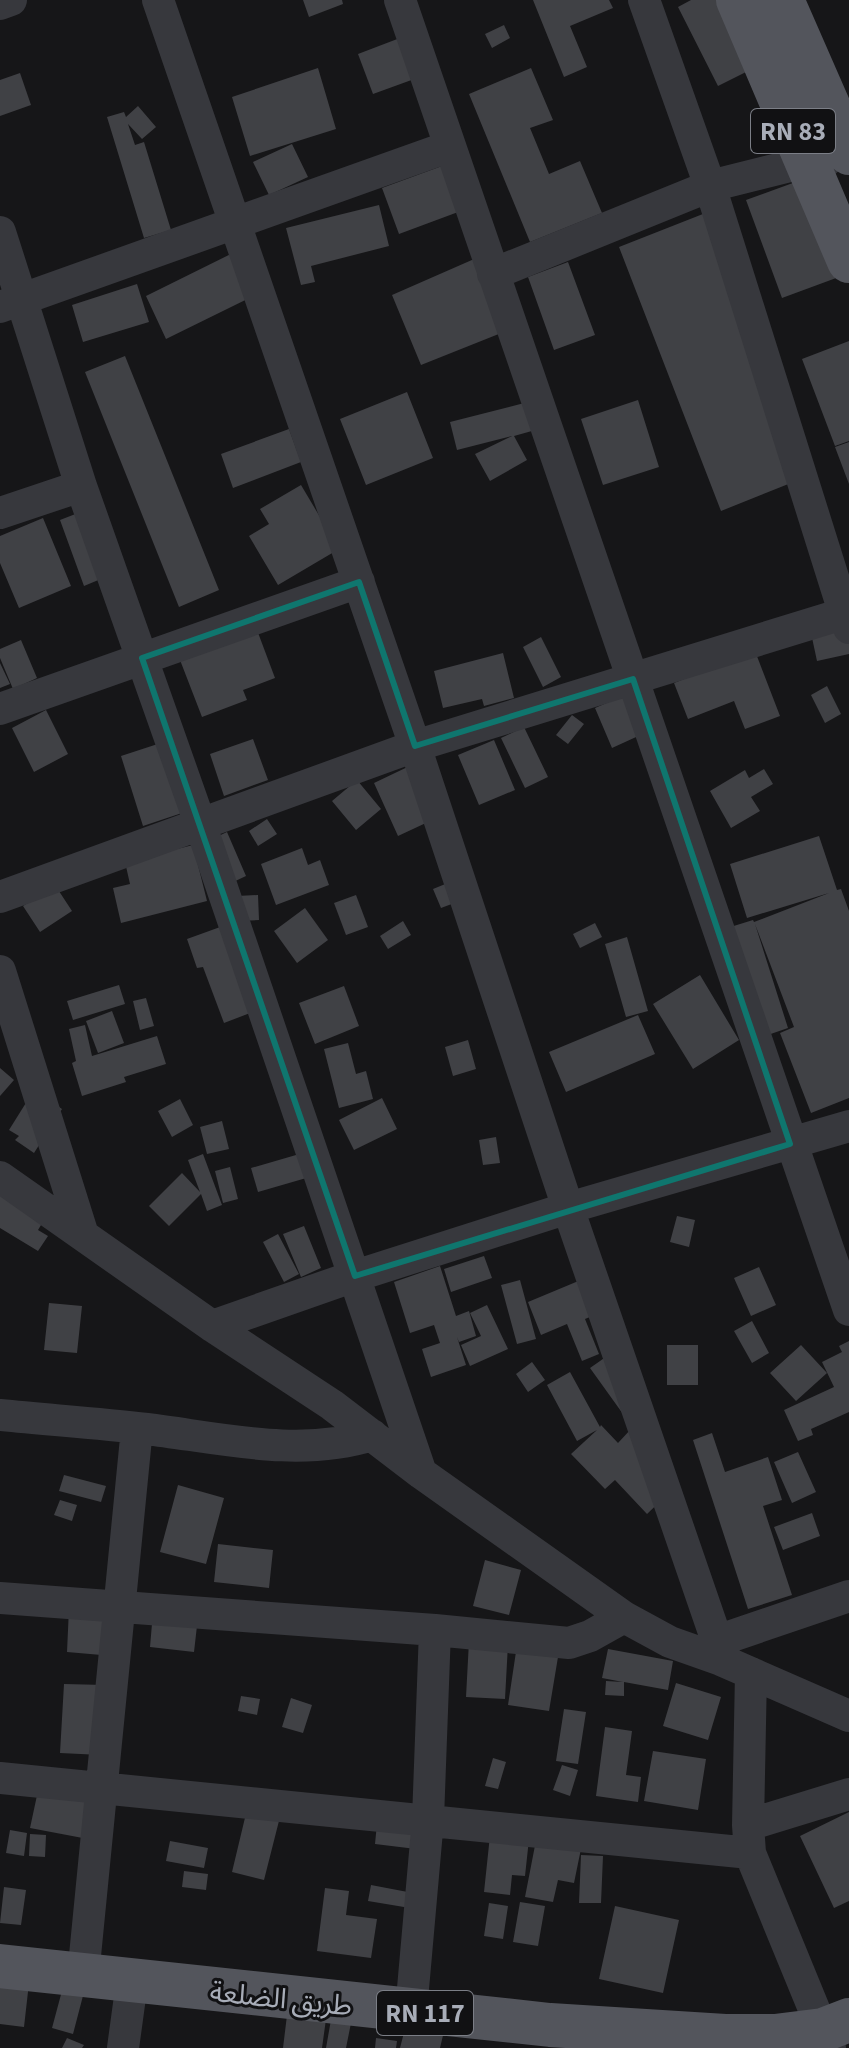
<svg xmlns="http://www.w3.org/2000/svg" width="849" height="2048" viewBox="0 0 849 2048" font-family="'Source Sans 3','Noto Sans Arabic',sans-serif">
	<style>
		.building { fill: #404145 }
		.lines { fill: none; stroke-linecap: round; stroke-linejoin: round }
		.street { stroke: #37383d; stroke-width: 32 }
		.primary { stroke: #53555c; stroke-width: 44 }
		.marked { fill: none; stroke: #0f766e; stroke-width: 6; stroke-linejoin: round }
		.labels { text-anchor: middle; stroke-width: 6; stroke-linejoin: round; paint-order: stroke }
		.shield { fill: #111113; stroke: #7b7e86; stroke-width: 2 }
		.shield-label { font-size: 26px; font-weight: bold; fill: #a8adb8 }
		.street-label { font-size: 28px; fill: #a8adb8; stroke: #111113 }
	</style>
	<rect width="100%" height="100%" fill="#161618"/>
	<path class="building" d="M303 0H342L343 4 309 17Z
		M533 0H609L613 8 570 26 587 67 564 77Z
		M691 0H740L770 60 718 86 678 7Z
		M504 25 510 38 492 48 485 34Z
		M413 33 428 74 373 94 358 54Z
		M318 68 336 129 250 156 232 97Z
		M531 68 553 120 530 128 549 174 580 161 602 213 530 242 469 94Z
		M20 73 31 105 0 116V80Z
		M138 106 156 127 142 139 128 124 135 145 144 142 171 230 144 238 107 117 124 112 126 117Z
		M292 144 308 177 269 195 253 162Z
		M461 159 477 205 399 234 382 188Z
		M812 176 847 274 782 298 746 200Z
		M379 205 389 246 311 266 315 282 301 285 286 228Z
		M708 212 811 475 721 511 619 247Z
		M251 244 272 287 166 339 146 296Z
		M481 256 511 329 421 365 392 295Z
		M568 262 595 335 554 350 528 277Z
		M137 284 149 322 83 342 72 305Z
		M849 341V441L835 446 802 359Z
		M125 356 219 590 179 607 85 372Z
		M407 392 433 458 366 485 340 419Z
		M638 400 659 467 603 485 581 419Z
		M532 401 539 429 514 436 527 460 490 481 475 454 512 436 457 450 450 422Z
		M289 429 301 462 233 488 221 454Z
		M849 442V484L835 447Z
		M301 485 339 549 278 585 249 536 269 524 260 509Z
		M96 506 120 571 84 586 60 520Z
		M43 518 71 586 19 608 0 563V536Z
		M849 625V654L817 661 811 633Z
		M257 630 275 678 243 690 247 700 202 717 180 660Z
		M541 637 561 677 543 687 523 647Z
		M21 640 37 678 13 689 0 658V649Z
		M755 651 780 716 745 729 734 701 688 719 674 683Z
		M503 653 514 698 484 706 482 699 443 708 434 671Z
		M0 663 10 684 0 688Z
		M827 686 841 714 825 723 811 695Z
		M641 688 658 727 612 748 595 708Z
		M46 710 68 754 34 772 12 728Z
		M572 715 584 724 568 744 556 735Z
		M524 727 548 777 525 788 501 738Z
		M173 739 194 809 143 826 121 756Z
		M253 739 268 780 224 796 210 754Z
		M494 740 515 790 479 805 458 755Z
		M418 762 443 815 398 836 374 783Z
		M764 769 773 784 751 797 760 811 731 828 710 791 745 770 749 778Z
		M357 780 381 809 356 830 332 801Z
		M267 819 277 834 258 846 249 831Z
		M227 832 246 876 229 884 210 840Z
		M819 836 837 890 841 889 849 911V1098L811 1113 780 1033 794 1027 755 924 788 1028 759 1038 724 929 753 920 754 922 829 893 747 918 730 864Z
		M193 845 207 901 121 923 113 888 130 884 125 862Z
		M302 848 308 865 320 860 329 885 276 905 261 864Z
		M465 876 473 896 441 908 433 889Z
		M55 885 72 911 40 932 23 906Z
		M258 895 259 920 238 921 237 896Z
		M356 895 368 927 346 935 334 903Z
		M305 908 328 940 297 963 274 931Z
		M403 921 411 935 388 949 380 936Z
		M234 922 271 1005 224 1023 203 967 197 968 187 939Z
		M595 923 602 937 580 948 573 934Z
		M627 937 648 1011 626 1017 605 944Z
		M700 975 739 1040 693 1069 653 1004Z
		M119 985 125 1004 73 1020 67 1001Z
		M344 986 359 1026 315 1044 299 1003Z
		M146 998 154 1026 140 1030 133 1001Z
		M112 1011 124 1043 98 1053 86 1021Z
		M638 1015 655 1054 566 1092 549 1052Z
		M85 1025 92 1056 157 1036 166 1064 124 1077 126 1082 82 1096 72 1063 76 1061 69 1029Z
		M468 1040 476 1069 453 1076 445 1047Z
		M348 1043 356 1074 366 1071 373 1099 339 1108 324 1049Z
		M0 1068 14 1080 0 1096Z
		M34 1090 62 1109 34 1153 15 1140 19 1136 9 1130Z
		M382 1098 397 1129 354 1150 339 1120Z
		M180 1099 193 1125 172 1137 158 1111Z
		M222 1121 229 1149 207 1154 200 1127Z
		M496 1137 500 1163 483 1165 479 1140Z
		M320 1148 327 1172 258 1192 251 1168Z
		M203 1154 222 1205 207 1211 201 1194 169 1226 149 1206 182 1173 200 1192 188 1160Z
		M230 1167 238 1199 223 1203 215 1171Z
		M0 1192 55 1202 38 1230 48 1236 38 1251 0 1228Z
		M677 1216 695 1220 689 1247 670 1242Z
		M304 1226 321 1268 301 1277 283 1234Z
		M278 1234 299 1274 284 1282 263 1242Z
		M484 1256 492 1278 451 1292 444 1269Z
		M440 1266 456 1316 469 1311 476 1336 459 1342 457 1337 466 1365 431 1377 422 1349 440 1343 434 1325 410 1333 394 1282Z
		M759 1267 776 1305 751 1316 734 1278Z
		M588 1277 602 1312 585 1319 599 1354 582 1361 567 1324 541 1335 528 1302Z
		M520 1280 536 1339 517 1344 501 1285Z
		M49 1303 82 1306 77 1353 44 1350Z
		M487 1305 508 1349 470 1366 461 1345 481 1336 470 1313Z
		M752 1321 769 1353 752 1363 734 1331Z
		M849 1341V1412L811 1429 813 1435 798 1441 784 1410 834 1387 822 1362 842 1352 839 1346Z
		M667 1345H698V1385H667Z
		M801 1345 827 1373 796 1401 770 1373Z
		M610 1354 623 1414 590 1368Z
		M532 1362 545 1380 528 1392 516 1374Z
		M570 1372 600 1427 601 1425 618 1443 631 1429 673 1489 647 1514 615 1480 605 1489 571 1454 597 1430 577 1441 547 1385Z
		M712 1433 725 1472 768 1457 782 1500 763 1506 792 1595 748 1609 693 1440Z
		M798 1452 816 1492 792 1503 774 1462Z
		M64 1475 106 1486 101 1502 59 1491Z
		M178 1485 224 1498 206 1564 160 1552Z
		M60 1500 77 1505 72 1521 54 1515Z
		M812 1513 820 1536 783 1550 774 1527Z
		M218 1544 273 1550 269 1588 214 1582Z
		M485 1560 521 1570 509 1615 473 1606Z
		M69 1608 116 1612 113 1656 67 1652Z
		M153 1612 198 1617 194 1652 150 1647Z
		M469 1641 508 1644 505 1699 466 1697Z
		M517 1645 559 1651 549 1711 508 1705Z
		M608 1649 673 1661 668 1690 624 1682V1696L605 1695 606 1681 623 1682 602 1678Z
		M676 1683 721 1697 708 1740 663 1726Z
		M64 1684 105 1685 101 1755 60 1753Z
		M241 1696 260 1699 257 1715 238 1711Z
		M291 1698 312 1705 303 1733 282 1727Z
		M564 1709 586 1712 578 1764 556 1761Z
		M605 1727 632 1731 626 1775 641 1777 638 1802 596 1796Z
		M653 1751 706 1759 698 1810 644 1801Z
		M493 1758 506 1762 498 1789 485 1786Z
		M562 1765 578 1770 570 1796 553 1790Z
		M39 1786 96 1798 88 1839 30 1828Z
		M249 1801 282 1809 264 1880 232 1872Z
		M849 1812V1901L834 1908 800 1836Z
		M378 1813 419 1818 416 1849 375 1844Z
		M491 1826 530 1830 525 1876 512 1875 510 1895 484 1892Z
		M10 1830 27 1833 24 1856 6 1853Z
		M538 1830 583 1839 574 1883 558 1880 553 1902 525 1897Z
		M30 1834 46 1835 45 1857 29 1856Z
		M170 1841 208 1848 204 1868 166 1861Z
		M581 1855 603 1856 601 1903H579Z
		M184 1871 208 1874 206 1890 182 1887Z
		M371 1885 413 1893 410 1908 368 1901Z
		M4 1887 26 1890 21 1925 0 1923Z
		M325 1888 349 1891 346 1915 377 1919 371 1958 317 1951Z
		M520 1902 545 1906 538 1946 513 1942Z
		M489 1903 508 1906 503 1939 484 1936Z
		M615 1906 679 1920 663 1993 599 1979Z
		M0 1980 29 1983 24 2027 0 2024Z
		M63 1987 84 1992 73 2034 52 2028Z
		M288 2007 327 2012 322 2048H283Z
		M332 2014 352 2018 346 2048H326Z
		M408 2017 445 2027 440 2048H400Z
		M67 2038 84 2045 82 2048H62Z
		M376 2038 397 2041 396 2048H375Z"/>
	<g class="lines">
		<path class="street" d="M158 0 415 746 568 1208 717 1641 721 1660
			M400 0 849 1310
			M644 0 710 186 849 628
			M0 4 11 0
			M0 232 81 486 200 823 421 1473
			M493 274 710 186 806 162 826 161
			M0 307 448 147
			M0 513 81 486
			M0 709 359 582
			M0 897 415 746 849 612
			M0 971 83 1235
			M0 1177 212 1326 332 1405 421 1473 624 1617 670 1642 721 1660 849 1716
			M212 1326 355 1276 568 1208 849 1126
			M0 1415C49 1420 98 1423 147 1429 220 1438 300 1458 372 1435
			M0 1598 435 1630 569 1643 590 1636 624 1617
			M717 1641 849 1596
			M751 1673 748 1825 750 1853 830 2048
			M0 1778 750 1853
			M748 1825 849 1794
			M83 1976 137 1428
			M411 2011 428 1819 435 1630
			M123 2048 132 1982"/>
		<path class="primary" d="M738 0 849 261
			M782 0 849 153
			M0 1966 550 2025 725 2036H775L823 2030 849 2020"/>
	</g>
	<path class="marked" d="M359 582 415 746 633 679 790 1144 355 1276 142 658Z"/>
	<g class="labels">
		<g class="shield">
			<rect x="751" y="109" width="84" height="44" rx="6"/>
			<rect x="377" y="1991" width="96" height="44" rx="6"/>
		</g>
		<g class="shield-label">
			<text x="793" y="140">RN 83</text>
			<text x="425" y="2022">RN 117</text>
		</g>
		<g class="street-label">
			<text transform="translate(281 1998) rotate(6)" y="10">طريق الضلعة</text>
		</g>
	</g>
</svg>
